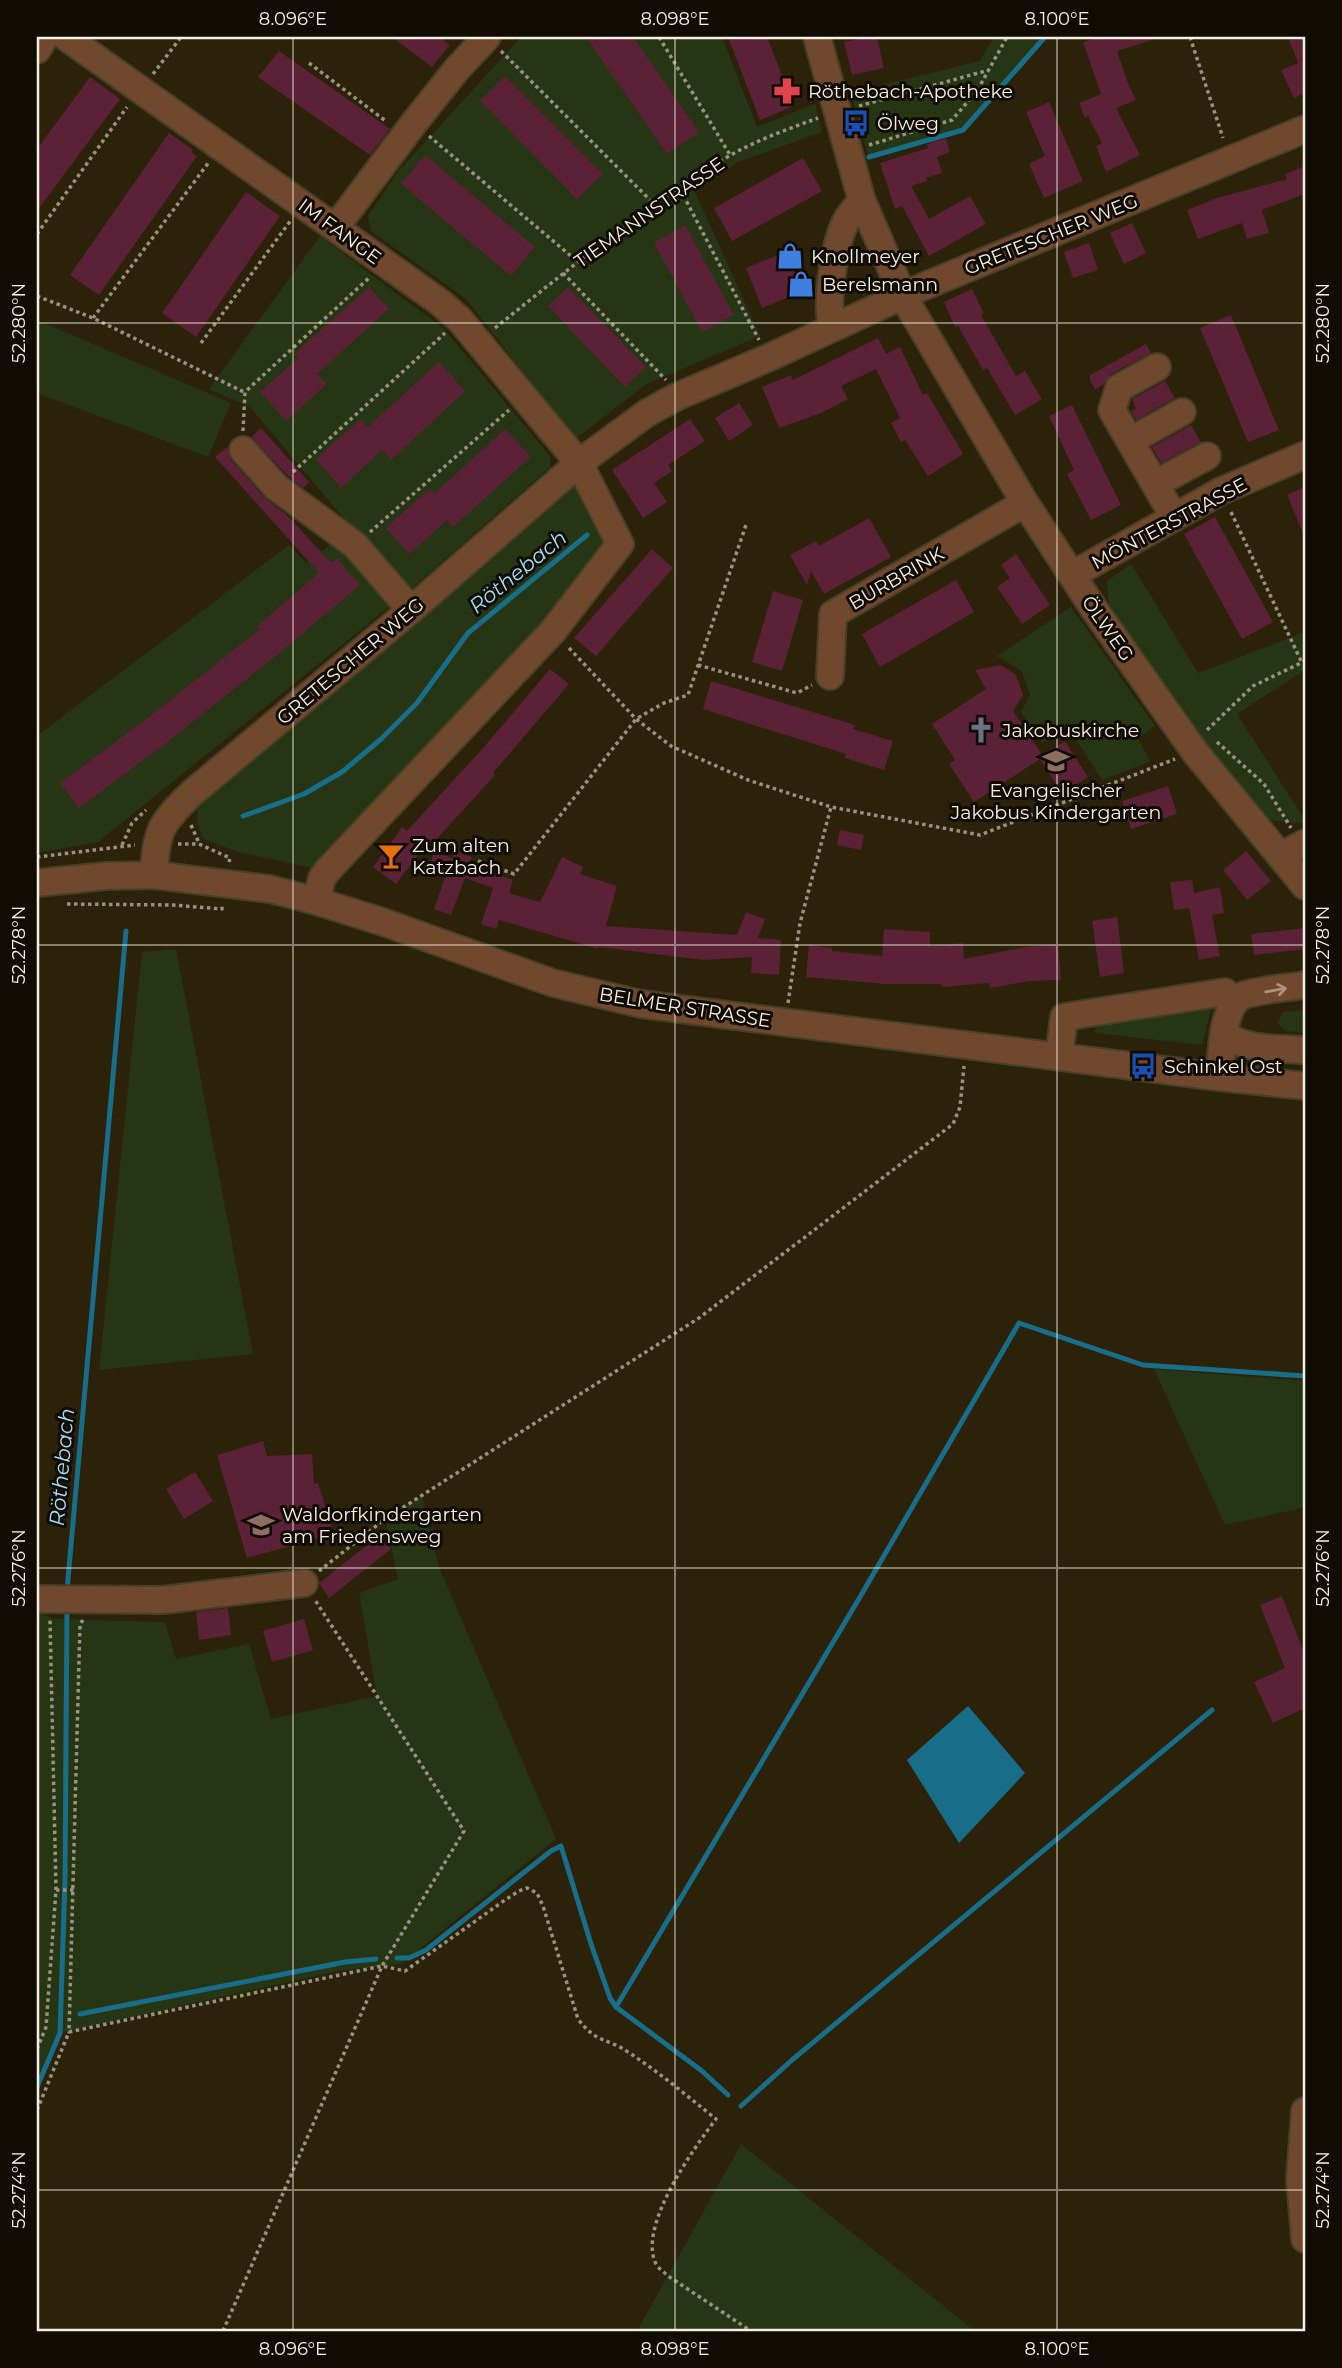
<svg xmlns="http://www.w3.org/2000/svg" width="1342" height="2368" viewBox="0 0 1342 2368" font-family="Montserrat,sans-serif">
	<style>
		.green { fill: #263614 }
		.water { fill: #186d89 }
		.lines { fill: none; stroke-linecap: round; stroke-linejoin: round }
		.stream { stroke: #186d89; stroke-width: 5 }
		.building { fill: #5a2137 }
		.minor-casing { stroke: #473f27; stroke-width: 30 }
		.path { stroke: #99927e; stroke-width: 3.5; stroke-dasharray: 3.5 3.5; stroke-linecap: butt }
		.minor { stroke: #6f482e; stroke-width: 26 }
		.oneway { stroke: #ab937e }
		.ticks { fill: none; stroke: #f5efe0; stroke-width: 2; stroke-opacity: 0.45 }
		.labels { text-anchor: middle; stroke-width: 6; stroke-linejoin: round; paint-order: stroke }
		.poi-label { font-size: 19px; fill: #f5efe0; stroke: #100c04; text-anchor: start }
		.street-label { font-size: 19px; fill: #f5efe0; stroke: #100c04 }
		.water-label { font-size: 21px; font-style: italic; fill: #a2def8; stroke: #100c04 }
		.neatline { fill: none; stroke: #f5efe0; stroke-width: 2.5 }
		.ticks-label { font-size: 18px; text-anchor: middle; fill: #f5efe0 }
	</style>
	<rect width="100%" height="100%" fill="#2b2209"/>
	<path class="green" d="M521 37H722L757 127 815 104 822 132 738 162 695 192 760 336 647 384 575 439 466 299 371 231 368 216 396 174Z
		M994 37H1045L963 130 869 157 850 93 980 61Z
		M320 236 444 329 550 456V467L410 590 98 842 37 853V736L289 545 306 563 352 528 250 407 209 389Z
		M37 320 231 403 208 457 37 393Z
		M579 483 611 544 544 627 318 869 238 852 204 839 197 823 198 802 420 620Z
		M1131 564 1198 673 1305 632V670L1237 714 1305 820V824L1270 820 1193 733 1109 610 1107 581Z
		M1071 607 1155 726 1138 738 1150 762 1102 780 1068 727 1042 743 1021 712 1030 695 1022 671 997 656Z
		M176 949 253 1354 99 1370 142 952Z
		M1214 999 1202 1045 1095 1033 1096 1017Z
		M1305 1010V1033L1286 1031 1277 1023 1283 1012Z
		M1154 1369 1305 1381V1507L1225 1525Z
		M422 1495 439 1567 556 1839 401 1964 338 1971 60 2033 37 2083V1611L54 1619 165 1622 176 1659 249 1644 271 1719 377 1696 359 1593 398 1579 385 1519Z
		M741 2144 975 2331H637Z"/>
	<path class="water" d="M968 1706 1025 1773 959 1843 907 1760Z"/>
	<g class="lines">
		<path class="stream" d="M869 157 963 130 1045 37
			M243 816 304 794 342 772 381 739 417 703 468 633 587 535
			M67 1590 126 931
			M397 1958H409L426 1950 551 1851 561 1846 591 1944 610 1998 616 2007 860 1597 1019 1323 1143 1365 1305 1376
			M616 2007 702 2071 728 2095
			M80 2014 345 1962 376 1959
			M37 2087 60 2033 65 1879 67 1607
			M741 2106 792 2060 1212 1710"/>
	</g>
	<path class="building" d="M392 37H439L450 45 432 67Z
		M586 37H633L699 132 667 154Z
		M728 37H767L794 106 760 120Z
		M868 37H877L884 68 852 75 844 42Z
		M1099 37H1152V40L1117 51 1129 86 1136 100 1116 108 1140 155 1106 172 1096 146 1102 143 1088 116 1085 118 1079 103 1101 94 1083 42Z
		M1288 37H1305V93L1294 98 1281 70 1298 63Z
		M279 51 390 129 370 155 258 77Z
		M505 76 603 174 577 199 480 101Z
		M90 77 120 99 37 211V149Z
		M1049 102 1083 181 1044 198 1029 164 1045 156 1026 112Z
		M169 133 193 150 191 152 197 156 99 295 70 275Z
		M946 138 950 152 937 157 942 173 926 178 927 181 911 186 929 219 970 196 986 224 929 256 902 206 895 209 880 163 928 148 927 144Z
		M425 155 535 247 511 276 401 184Z
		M803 158 822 191 732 241 714 208Z
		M1305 166V194L1262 210 1269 233 1247 239 1242 223 1198 239 1187 210 1217 198 1287 179 1285 174Z
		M246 192 280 216 196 337 162 313Z
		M1132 223 1146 253 1124 264 1110 233Z
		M685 225 734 315 702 332 654 243Z
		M1089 243 1098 270 1073 278 1064 252Z
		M793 249 809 289 762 308 746 268Z
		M369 287 389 309 317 374 327 384 286 421 260 392 298 358 294 354Z
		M568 287 646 367 625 387 548 306Z
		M972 289 984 314 981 315 1016 376 1025 371 1042 399 1015 415 987 368 983 370 958 326 955 327 944 302Z
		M1231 315 1279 430 1248 442 1200 328Z
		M878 338 886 354 900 347 923 395 927 393 963 454 928 476 905 440 901 442 891 423 900 418 876 369 841 386 848 399 821 413 779 428 762 387 791 375 793 380Z
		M1146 344 1151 353 1111 374 1103 385 1095 389 1090 381V375Z
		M439 362 465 391 391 460 382 450 341 488 316 459 360 419 368 427Z
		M1165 381 1175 398 1136 420 1131 411 1136 409 1132 399Z
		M739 403 753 425 729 441 715 418Z
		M1072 405 1121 505 1091 520 1067 474 1074 470 1049 416Z
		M690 419 705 441 668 465 672 471 654 483 667 502 643 518 612 470Z
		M1191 425 1201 442 1161 463 1152 447Z
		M261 428 309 482 303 488 287 475 251 437Z
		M505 429 531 457 453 527 447 520 409 554 386 528 430 488 435 493Z
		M227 447 231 460 264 497 288 516 331 563 337 558 360 585 277 655 161 747 79 808 60 783 154 713 260 629 257 626 319 573 215 457Z
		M1305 487V538L1287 495Z
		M1215 517 1273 622 1242 639 1184 534Z
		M869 518 891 557 824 594 811 571 807 585 790 555 816 541 819 546Z
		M652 549 673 568 596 656 574 638Z
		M1016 554 1050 605 1022 624 997 587 1010 578 1001 565Z
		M956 580 974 612 880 667 862 634Z
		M773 591 803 600 782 671 752 662Z
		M1001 665 1016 675 1023 695 1013 711 1042 755 1065 741 1088 777 1062 794 1040 759 974 802 949 764 955 760 932 724 986 689 975 670Z
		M550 669 569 684 493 773 495 775 424 853 420 852 396 884 373 867 402 827 407 831 484 747Z
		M711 681 855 725 853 729 893 741 884 770 845 758 846 754 703 709Z
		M1168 786 1177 814 1131 829 1122 801Z
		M840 830 864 835 861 850 837 845Z
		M455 851 472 857 469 864 513 880 509 893 540 902 562 857 583 867 580 874 617 886 606 926 737 935 746 912 765 919 758 938 781 940 779 975 751 973 752 957 704 960 599 947V949L499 920 496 929 481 924 493 888 465 878 451 915 434 909 447 872 430 865 434 852 452 858Z
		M1246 851 1271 881 1247 900 1223 870Z
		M1192 880 1194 893 1220 887 1224 913 1212 915 1220 956 1199 960 1189 908 1174 910 1170 882Z
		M1117 917 1124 973 1100 977 1092 921Z
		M1305 928V949L1254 955 1251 934Z
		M884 929 930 932V946L963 943 964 959 1026 947 1058 944 1061 980 1029 981 990 988 989 983 942 987 941 984H885L806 977 809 945 832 948V951L882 956Z
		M263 1441 267 1456 312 1454 314 1484 318 1483 334 1534 247 1558 217 1455Z
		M195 1472 213 1501 184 1519 166 1489Z
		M380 1535 391 1549 329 1598 319 1583Z
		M1282 1596 1305 1655V1708L1273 1723 1254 1682 1285 1668 1260 1605Z
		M228 1608 231 1635 199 1640 196 1612Z
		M304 1619 313 1650 272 1662 263 1631Z"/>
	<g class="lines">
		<g class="minor-casing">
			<path id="minor" d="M66 37 441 303 460 320 579 463 620 544 553 631 327 871 322 878 316 901
				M817 37 862 201 903 296 1025 503 1092 606 1195 752 1305 886
				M37 50 45 37
				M335 228 414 123 457 69 487 37
				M833 327C824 306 835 244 845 223 849 215 855 208 862 201
				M1157 367 1119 388 1112 410 1174 517
				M1130 441 1182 412
				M243 450 276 487 355 545 411 610
				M1155 484 1207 456
				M1072 575 1221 491 1305 455
				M830 676 833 614 1025 503
				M1281 856 1305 843
				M154 875C156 831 160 824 192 793L411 610 579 463 647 413 676 397 768 358 915 290 1305 129
				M37 883 106 876 154 875 270 889 316 901 383 922 553 983 641 1004 1219 1077 1305 1086
				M1225 1035C1249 1051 1277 1048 1305 1050
				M1059 1056 1064 1017 1225 992
				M1219 1077C1222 1056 1221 1004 1244 995 1263 989 1286 988 1305 985
				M37 1599 163 1600 304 1583
				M1305 2111 1300 2179 1305 2239"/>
		</g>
		<path class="path" d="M659 37 730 155
			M1190 37 1223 138
			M501 51 656 206
			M309 63 387 122
			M153 74 181 37
			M859 106 989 70
			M429 136 578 262
			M869 145 952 120 977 91 1007 37
			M680 189 759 340
			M37 234 127 107
			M563 273 666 380
			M37 296 93 318 244 392
			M93 318 209 162
			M495 328C570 268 646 206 729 156 757 140 788 129 818 118
			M201 343 291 220
			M243 431 245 392 370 277
			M293 472 445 333
			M1231 512 1302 663
			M370 532 509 410
			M569 648 636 719 671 746 748 780 831 807 980 835 1175 759
			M698 665 797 693 812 685
			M1207 730 1253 686 1305 661
			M1217 742 1264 784 1291 828
			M191 825 199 843
			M178 844H199L230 858 229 862
			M122 845 132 823 146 810
			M37 857 135 845
			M478 861 514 874 636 719 664 703 688 695 746 525
			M67 904 172 905 222 909V904
			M788 1003 800 923 831 807
			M319 1571 385 1519 699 1318 953 1124 960 1107 964 1066
			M83 1620 80 1624 69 2032 382 1966 405 1971 505 1900 519 1891 527 1888 537 1893 543 1906 578 2019C597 2044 606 2037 628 2052 659 2072 687 2096 716 2119 694 2148 637 2227 656 2264 659 2269 664 2272 668 2276L751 2331
			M56 1890H74
			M37 2049 46 2027 56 1890 50 1620
			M37 2110 69 2032
			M223 2331 382 1966 464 1831 315 1600"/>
		<use href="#minor" class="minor"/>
	</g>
	<defs><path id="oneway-shaft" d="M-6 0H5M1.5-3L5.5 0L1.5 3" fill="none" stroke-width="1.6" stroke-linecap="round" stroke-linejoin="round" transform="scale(1.75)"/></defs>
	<use class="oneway" href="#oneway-shaft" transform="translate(1276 990) rotate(-10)"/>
	<path class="ticks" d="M293 37V2331M675 37V2331M1057 37V2331M37 323H1305M37 945H1305M37 1568H1305M37 2190H1305"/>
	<defs>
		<g id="pharmacy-bare" transform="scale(2.1)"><path d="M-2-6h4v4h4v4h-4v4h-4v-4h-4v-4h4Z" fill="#e0444e" stroke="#100c04" stroke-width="2.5" paint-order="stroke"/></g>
		<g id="bus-bare" transform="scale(2.1)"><path d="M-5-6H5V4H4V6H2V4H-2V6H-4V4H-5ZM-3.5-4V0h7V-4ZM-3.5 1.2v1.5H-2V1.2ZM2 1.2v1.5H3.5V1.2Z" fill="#1a4fb4" stroke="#100c04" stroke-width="2.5" paint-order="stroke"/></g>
		<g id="shop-bare" transform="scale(2.1)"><path d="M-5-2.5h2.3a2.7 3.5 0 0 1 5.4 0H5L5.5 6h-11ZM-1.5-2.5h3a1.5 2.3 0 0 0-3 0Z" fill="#3f7fe0" stroke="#100c04" stroke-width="2.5" paint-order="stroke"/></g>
		<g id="church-bare" transform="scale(2.1)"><path d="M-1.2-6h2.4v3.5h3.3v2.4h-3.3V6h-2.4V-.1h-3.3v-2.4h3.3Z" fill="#6b7280" stroke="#100c04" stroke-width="2.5" paint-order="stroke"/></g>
		<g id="school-bare" transform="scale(2.1)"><path d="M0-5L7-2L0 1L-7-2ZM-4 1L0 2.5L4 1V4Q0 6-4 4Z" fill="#8d6e63" stroke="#100c04" stroke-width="2.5" paint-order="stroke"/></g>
		<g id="bar-bare" transform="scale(2.1)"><path d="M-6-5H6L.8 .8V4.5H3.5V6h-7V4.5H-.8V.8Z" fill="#e8710a" stroke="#100c04" stroke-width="2.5" paint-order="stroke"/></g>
	</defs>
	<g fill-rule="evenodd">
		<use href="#pharmacy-bare" x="787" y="91"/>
		<use href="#bus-bare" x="856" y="123"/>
		<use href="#shop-bare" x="790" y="256"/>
		<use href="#shop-bare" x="801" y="284"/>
		<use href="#church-bare" x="981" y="730"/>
		<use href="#school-bare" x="1056" y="761"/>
		<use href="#bar-bare" x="391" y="856"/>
		<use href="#bus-bare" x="1143" y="1066"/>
		<use href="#school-bare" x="261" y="1525"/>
	</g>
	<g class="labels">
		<g class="poi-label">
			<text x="808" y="98">Röthebach-Apotheke</text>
			<text x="877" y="130">Ölweg</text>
			<text x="811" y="263">Knollmeyer</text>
			<text x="822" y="291">Berelsmann</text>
			<text x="1002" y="737">Jakobuskirche</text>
			<text x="1056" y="797" text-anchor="middle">Evangelischer<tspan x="1056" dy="22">Jakobus Kindergarten</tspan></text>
			<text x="412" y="852">Zum alten<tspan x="412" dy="22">Katzbach</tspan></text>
			<text x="1164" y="1073">Schinkel Ost</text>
			<text x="282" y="1521">Waldorfkindergarten<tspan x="282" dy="22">am Friedensweg</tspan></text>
		</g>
		<g class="street-label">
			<text transform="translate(649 212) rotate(-35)" y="7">TIEMANNSTRASSE</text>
			<text transform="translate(340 231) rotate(36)" y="7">IM FANGE</text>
			<text transform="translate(1051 234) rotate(-22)" y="7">GRETESCHER WEG</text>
			<text transform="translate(1169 523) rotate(-28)" y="7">MÖNTERSTRASSE</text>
			<text transform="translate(896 578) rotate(-30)" y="7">BURBRINK</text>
			<text transform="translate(1108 628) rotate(55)" y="7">ÖLWEG</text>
			<text transform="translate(350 661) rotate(-40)" y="7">GRETESCHER WEG</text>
			<text transform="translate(685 1007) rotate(9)" y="7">BELMER STRASSE</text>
		</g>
		<g class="water-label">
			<text transform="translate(518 572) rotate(-39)" y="7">Röthebach</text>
			<text transform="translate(62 1467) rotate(-85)" y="7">Röthebach</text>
		</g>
	</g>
	<rect width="1342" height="2368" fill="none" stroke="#100c04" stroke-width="77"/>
	<rect x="38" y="38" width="1266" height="2292" class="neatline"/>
	<g class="ticks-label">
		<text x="293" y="25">8.096°E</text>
		<text x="675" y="25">8.098°E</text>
		<text x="1057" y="25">8.100°E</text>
		<text transform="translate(19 323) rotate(-90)" y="6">52.280°N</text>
		<text transform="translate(1323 323) rotate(-90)" y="6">52.280°N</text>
		<text transform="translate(19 945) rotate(-90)" y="6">52.278°N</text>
		<text transform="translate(1323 945) rotate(-90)" y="6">52.278°N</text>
		<text transform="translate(19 1568) rotate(-90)" y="6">52.276°N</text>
		<text transform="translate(1323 1568) rotate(-90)" y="6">52.276°N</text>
		<text transform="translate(19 2190) rotate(-90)" y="6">52.274°N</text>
		<text transform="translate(1323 2190) rotate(-90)" y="6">52.274°N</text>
		<text x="293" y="2355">8.096°E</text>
		<text x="675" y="2355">8.098°E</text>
		<text x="1057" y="2355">8.100°E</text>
	</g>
</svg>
